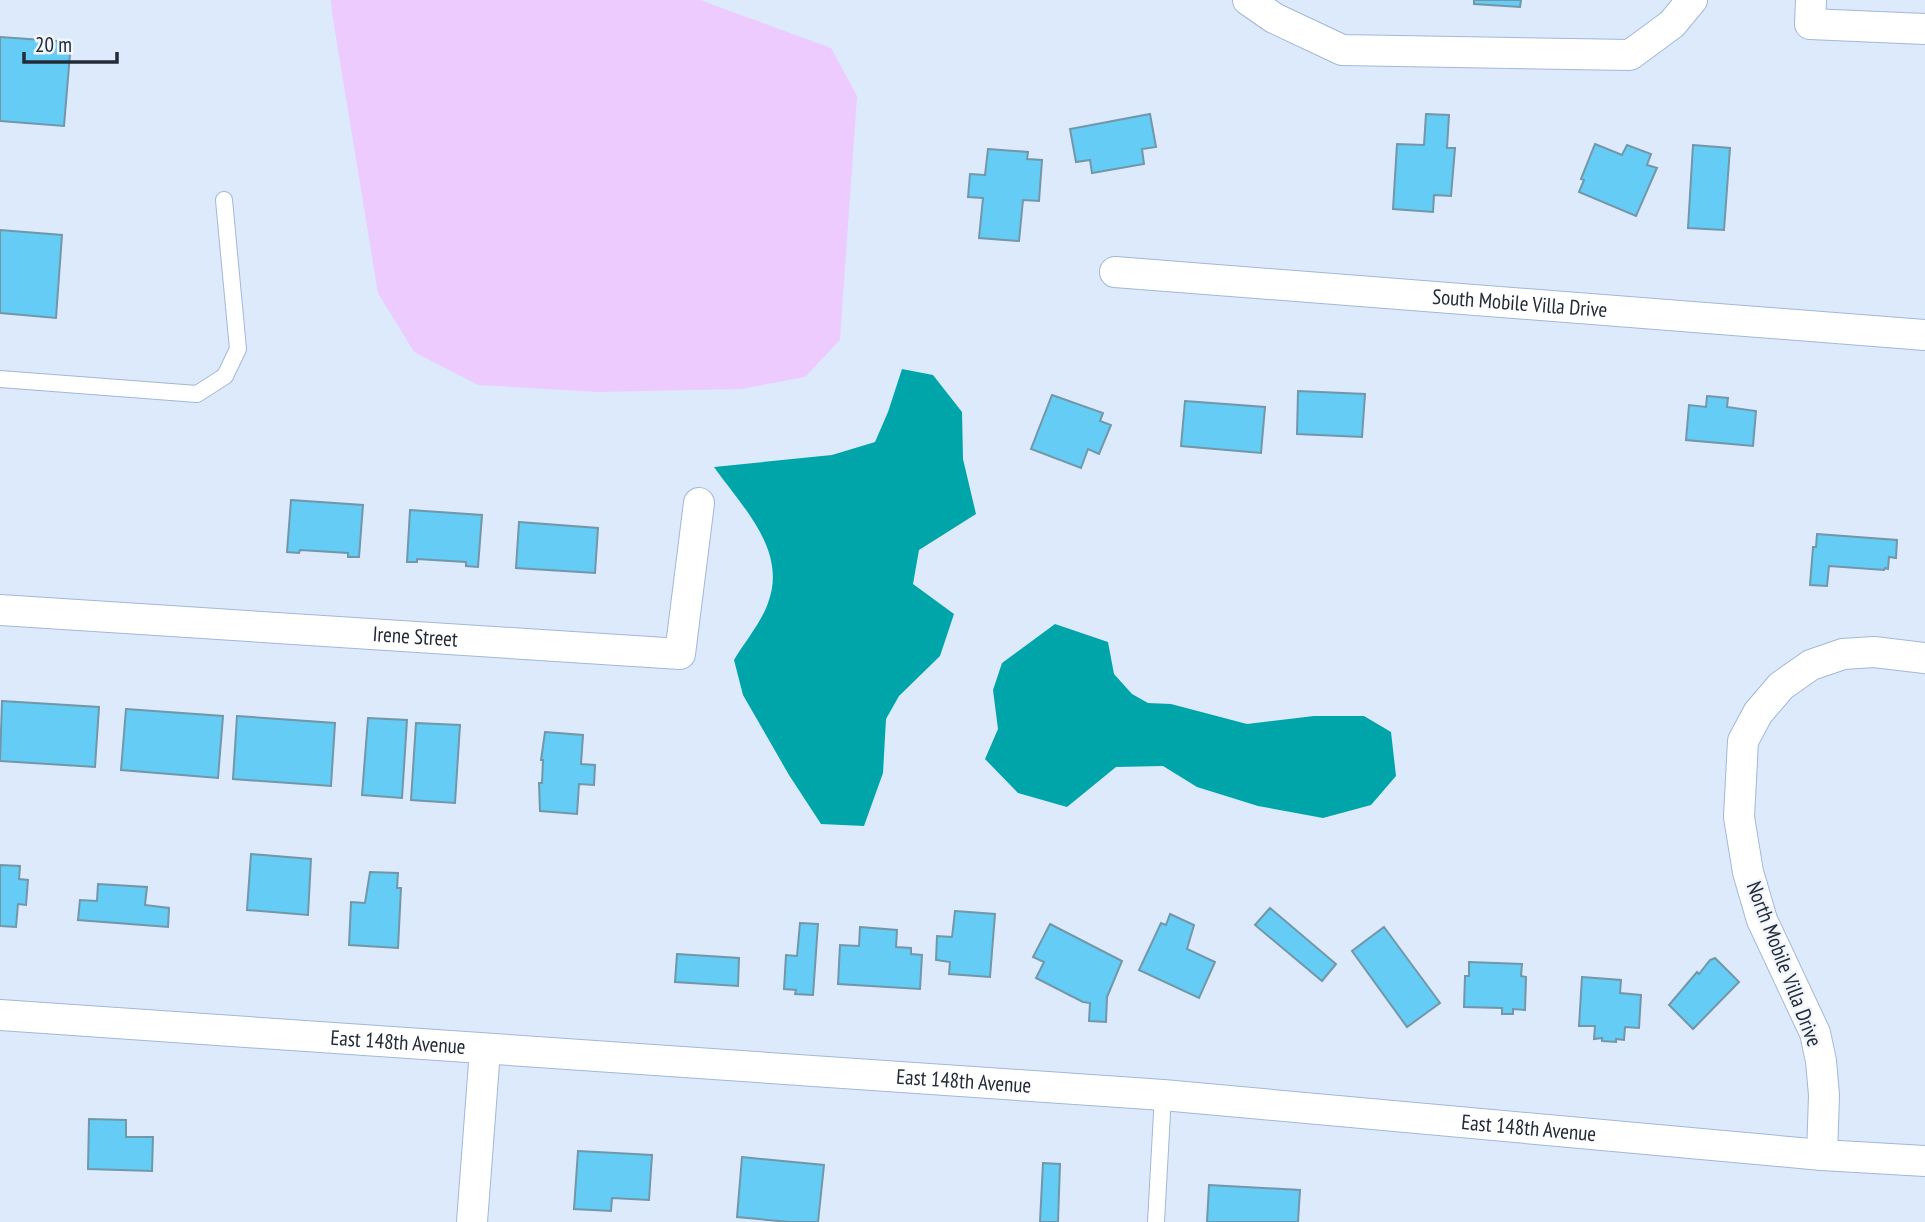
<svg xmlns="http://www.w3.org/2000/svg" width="1925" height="1222" viewBox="0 0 1925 1222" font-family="'PT Sans Narrow',sans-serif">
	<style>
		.green { fill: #edcbfe }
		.water { fill: #00a5aa }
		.building { fill: #65ccf5; stroke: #7297a8; stroke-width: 2 }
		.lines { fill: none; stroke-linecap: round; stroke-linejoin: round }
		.lane-casing { stroke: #a2b8d5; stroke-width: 18 }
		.street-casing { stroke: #a2b8d5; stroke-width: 32 }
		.lane { stroke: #fff; stroke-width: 16 }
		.street { stroke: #fff; stroke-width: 30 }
		.labels { text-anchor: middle; stroke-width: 5; stroke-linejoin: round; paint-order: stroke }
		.street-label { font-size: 21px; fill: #232b37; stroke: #f1f6fc }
	</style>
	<rect width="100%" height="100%" fill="#dceafc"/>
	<path class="green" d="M331 0H700L831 48 857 96 840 340 805 377 741 389 598 392 478 385 414 352 378 293 332 13Z"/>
	<path class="water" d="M902 369 933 375 962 412 963 459 976 514 919 550 913 584 954 614 940 656 899 696 886 719 883 773 864 826 821 824 789 775 743 695 734 660C744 643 762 621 768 603 788 550 742 507 714 467L832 455 875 442 888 412Z
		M1055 624 1108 642 1114 674 1132 694 1148 703 1171 704 1247 724 1314 716H1364L1391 732 1396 776 1371 805 1323 818 1258 806 1197 787 1163 766 1116 767 1067 807 1018 793 985 759 998 729 993 690 1002 663Z"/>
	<path class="building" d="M1474 0H1521L1520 7 1474 4Z
		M0 37 71 42 64 126 0 121Z
		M1150 114 1156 147 1142 149 1144 164 1092 173 1090 160 1076 162 1070 129Z
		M1426 114 1449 115 1447 148H1455L1451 196 1434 195 1433 212 1393 209 1397 144 1424 145Z
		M1595 144 1622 155 1627 145 1651 154 1647 165 1657 168 1636 216 1579 192 1584 180 1581 179Z
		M1693 145 1730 148 1724 230 1688 228Z
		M988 149 1028 152 1027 159 1042 160 1039 201 1023 200 1019 241 979 238 983 198 968 197 970 174 985 175Z
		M0 230 62 235 56 318 0 313Z
		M1298 391 1365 394 1362 437 1297 434Z
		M1052 395 1103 413 1100 421 1111 425 1099 454 1088 449 1081 468 1031 449Z
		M1707 396 1728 398 1727 407 1756 411 1753 446 1686 440 1689 405 1706 407Z
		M1185 401 1265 407 1261 453 1181 446Z
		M291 500 363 505 359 557H348V553L300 550 299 553 287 552Z
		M410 510 482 515 478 567 466 566V562L417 559V562H407Z
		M519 522 598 528 595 573 516 568Z
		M1817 534 1897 540 1896 558 1889 557 1888 569 1885 568 1884 570 1829 566 1827 586 1810 585 1813 547H1816Z
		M2 701 99 707 95 767 0 761Z
		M126 709 223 716 218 778 121 770Z
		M237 716 335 723 331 786 233 779Z
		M368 718 407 720 402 798 362 795Z
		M416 723 460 725 455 803 411 800Z
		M545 732 583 735 581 764 595 765 594 785 579 784 577 814 540 811 539 783H542L543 760H541Z
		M251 854 311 859 308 915 247 910Z
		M0 865 20 866 19 879 28 880 26 905 18 904 16 927 0 926Z
		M370 872 398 873 397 888H401L398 948 349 945 351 902 365 903Z
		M98 884 147 887 145 905 169 908 168 927 78 920 80 900 97 901Z
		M1270 908 1336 964 1322 981 1255 925Z
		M955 911 995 914 990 977 949 974 950 962 936 960 937 936 952 937Z
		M1170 914 1194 925 1187 949 1215 962 1199 998 1139 970 1161 923 1166 925Z
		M800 923 818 924 813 995 795 994 796 990 784 989 786 955 797 956Z
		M1050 924 1122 961 1107 997 1106 1022 1089 1021 1090 1003 1083 1002 1036 978 1044 962 1033 957Z
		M860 927 897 930 896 947 911 948V954L922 955 920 989 838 984 840 945 859 946Z
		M1384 927 1440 1003 1407 1027 1352 951Z
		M677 954 739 958 738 986 675 982Z
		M1715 958 1739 982 1693 1029 1669 1005 1697 972 1699 974 1710 960Z
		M1469 962 1522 964 1521 976 1526 977 1525 1010 1513 1009V1014H1502V1008L1464 1007 1465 976H1469Z
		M1582 977 1621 980 1620 993 1641 995 1639 1028 1625 1027 1624 1040 1616 1039V1042L1602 1041V1038L1594 1039 1595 1026H1579Z
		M89 1119 126 1120V1137H153L152 1171 88 1169Z
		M578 1151 652 1155 649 1200 612 1198 611 1211 574 1209Z
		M742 1157 824 1165 818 1222H789L737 1217Z
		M1043 1163 1060 1164 1058 1222H1040Z
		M1209 1185 1300 1190 1298 1222H1207Z"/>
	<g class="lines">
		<g class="lane-casing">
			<path id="lane" d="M0 379 197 394 225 376 238 349 224 200
				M1156 1222 1163 1095"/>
		</g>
		<g class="street-casing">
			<g id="street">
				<path d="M1248 0 1274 18 1342 50 1630 55 1672 24 1692 0"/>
				<path d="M1811 0 1810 24 1925 29"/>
				<path id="s1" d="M1115 272 1925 335"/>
				<path id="s2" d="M0 610 680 654 699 503"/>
				<path id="s3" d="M0 1015 1163 1095 1822 1155 1925 1161"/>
				<path d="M1822 1155 1824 1095 1821 1061 1815 1033 1762 920 1748 872 1739 817 1743 741 1758 713 1781 686 1811 665 1843 654 1874 652 1925 658"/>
				<path d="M472 1222 485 1050"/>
			</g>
		</g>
		<use href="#lane" class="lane"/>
		<use href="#street" class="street"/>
	</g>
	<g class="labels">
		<g class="street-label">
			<text dy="7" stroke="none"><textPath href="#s1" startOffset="406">South Mobile Villa Drive</textPath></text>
			<text dy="7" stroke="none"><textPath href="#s2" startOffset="416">Irene Street</textPath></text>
			<text transform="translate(1784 964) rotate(69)" y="7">North Mobile Villa Drive</text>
			<text dy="7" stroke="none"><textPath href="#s3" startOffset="399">East 148th Avenue</textPath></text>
			<text dy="7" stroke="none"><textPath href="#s3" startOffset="966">East 148th Avenue</textPath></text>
			<text dy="7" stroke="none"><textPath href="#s3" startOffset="1533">East 148th Avenue</textPath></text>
		</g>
	</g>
	<path d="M24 52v10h93v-10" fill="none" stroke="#232b37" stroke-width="3.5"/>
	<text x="35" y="52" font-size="21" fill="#232b37" stroke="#f1f6fc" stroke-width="5" paint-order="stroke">20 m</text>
</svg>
